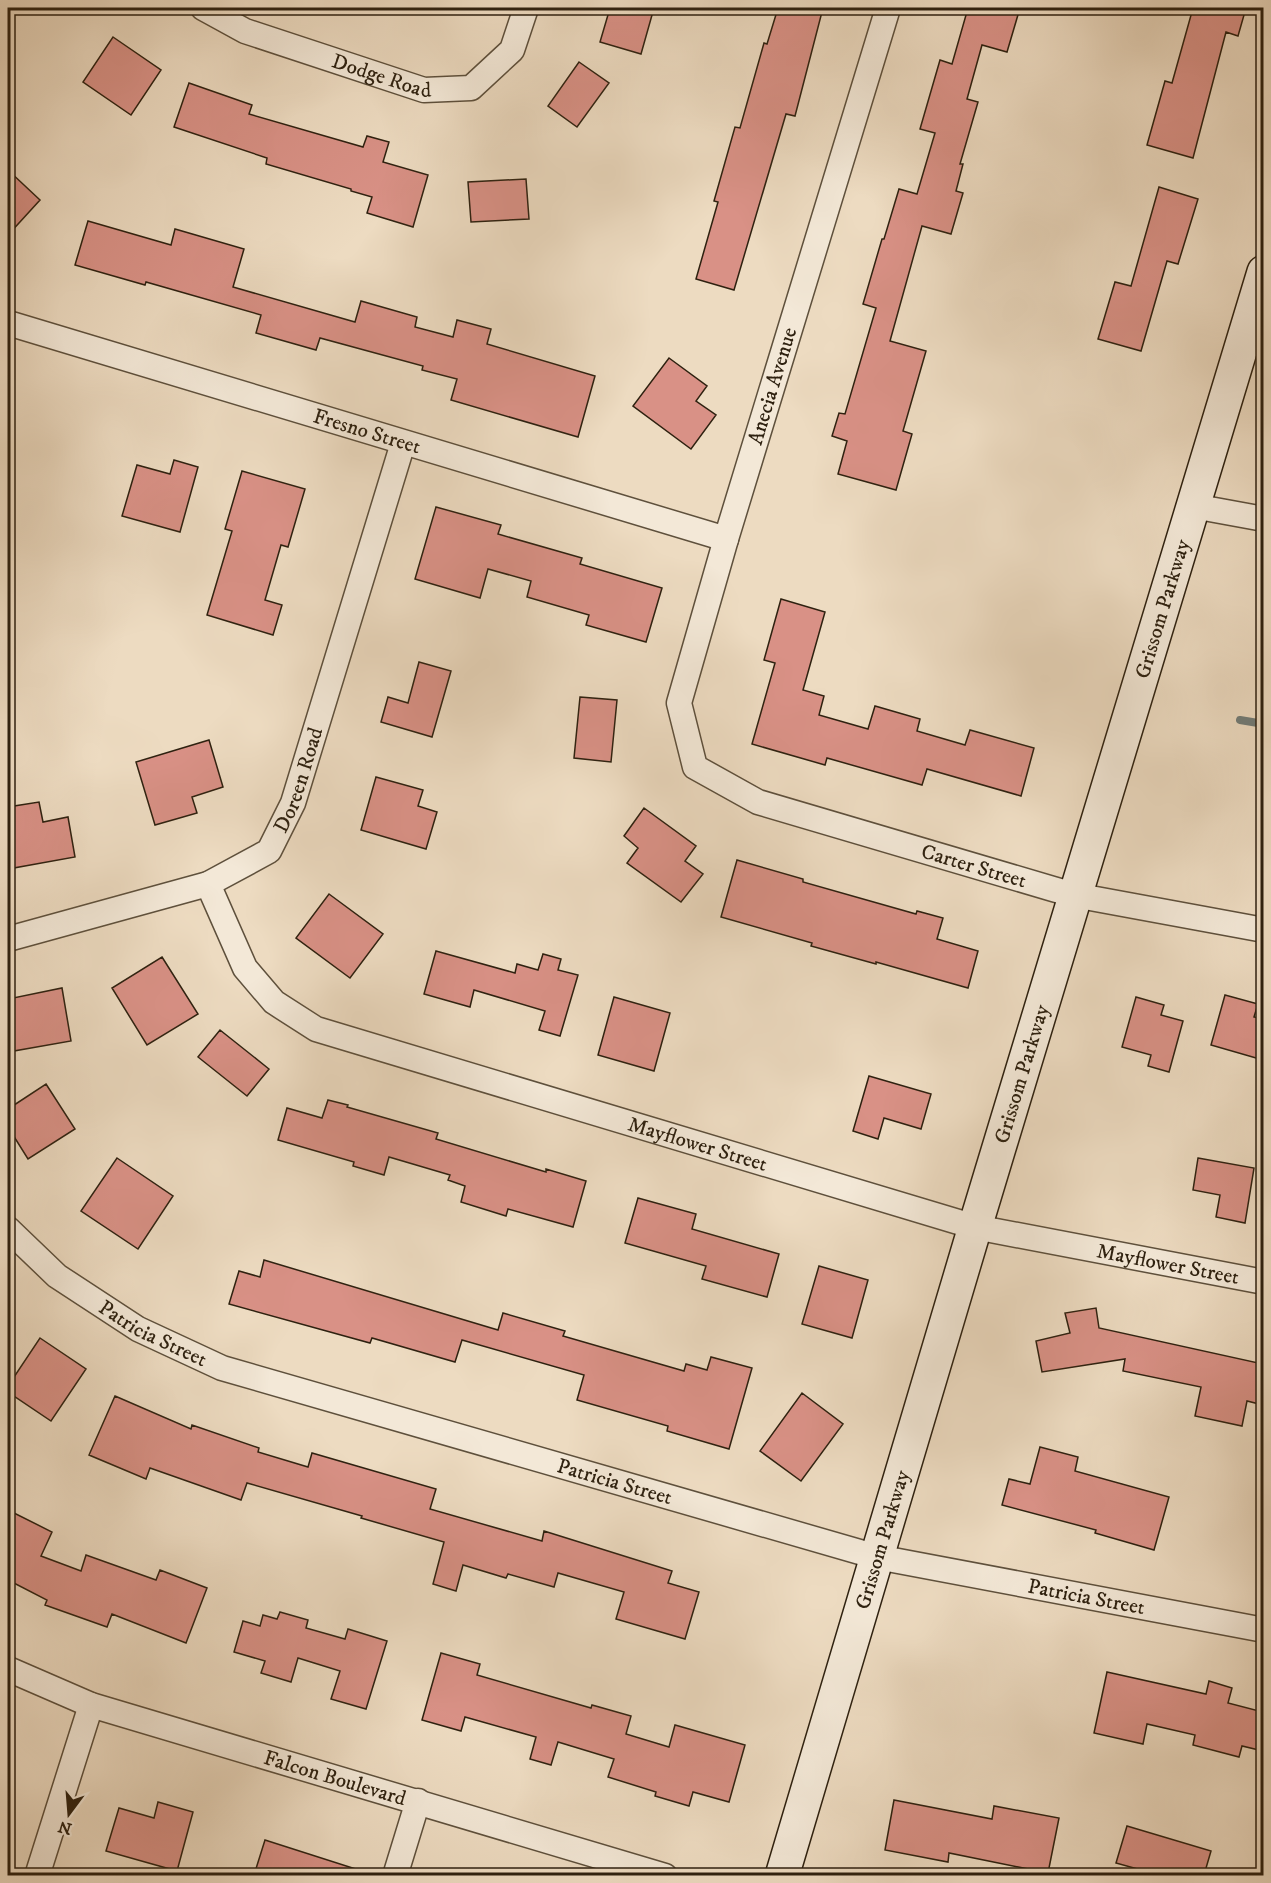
<svg xmlns="http://www.w3.org/2000/svg" width="1271" height="1883" viewBox="0 0 1271 1883" font-family="'IM FELL DW Pica',serif">
	<style>
		.lines { fill: none; stroke-linecap: round; stroke-linejoin: round }
		.stream { stroke: #727c78; stroke-width: 8 }
		.building { fill: #d99186; stroke: #2e2110; stroke-width: 1.5 }
		.street-casing { stroke: #5e503c; stroke-width: 27 }
		.secondary-casing { stroke: #2e2110; stroke-width: 36 }
		.street { stroke: #f3e8d7; stroke-width: 24 }
		.secondary { stroke: #f3e8d7; stroke-width: 33 }
		.labels { text-anchor: middle; stroke-width: 4.5; stroke-linejoin: round; paint-order: stroke }
		.street-label { font-size: 21px; fill: #2e2110; stroke: #f3e8d7 }
	</style>
	<rect width="100%" height="100%" fill="#eddbc1"/>
	<filter id="stains"><feTurbulence type="fractalNoise" baseFrequency=".00333" numOctaves="4"/><feColorMatrix values="0 0 0 0 .2 0 0 0 0 .09 0 0 0 0 .02 0 0 0 .5 -.17"/></filter>
	<radialGradient id="worn" r=".72"><stop offset=".6" stop-color="#630" stop-opacity="0"/><stop offset="1" stop-color="#630" stop-opacity=".3"/></radialGradient>
	<g class="lines">
		<path class="stream" d="M1240 720 1264 724"/>
	</g>
	<path class="building" d="M610 8H654L641 54 600 42Z
		M778 8H823L795 116 786 114 734 290 696 279 718 202 714 201 735 127 740 128 764 43 767 44Z
		M968 8H1020L1007 52 982 45 967 99 978 102 960 164H963L956 191 963 193 951 234 922 226 890 341 926 351 903 431 912 434 896 490 838 474 847 441 832 436 839 413 845 414 876 308 863 304 882 239H884L899 189 917 194 935 133 920 129 940 60 952 64Z
		M1193 8H1246L1238 36 1226 32 1193 158 1147 145 1165 81 1172 83Z
		M113 37 161 70 131 115 83 82Z
		M579 62 609 83 577 127 548 106Z
		M189 83 252 105 249 114 363 147 367 136 389 142 383 162 428 175 413 227 367 213 372 197 351 191V189L266 164 267 158 174 127Z
		M8 170 40 200 8 235Z
		M526 179 529 219 471 222 468 182Z
		M1159 187 1198 199 1178 264 1167 261 1141 351 1098 339 1115 282 1131 286Z
		M88 221 171 245 175 229 244 249 233 287 355 322 361 301 417 317 415 327 453 337 457 320 491 329 487 344 595 376 578 437 451 400 457 379 422 370 423 366 320 338 316 350 256 333 261 315 146 282 145 285 75 265Z
		M669 358 707 386 696 401 716 415 691 449 633 406Z
		M174 460 198 467 180 532 122 516 137 465 170 474Z
		M242 471 305 489 288 547 281 545 265 600 282 605 273 635 207 615 232 531 225 529Z
		M436 507 501 525 498 534 582 558 580 564 662 588 646 642 586 625 589 615 527 597 531 581 488 569 480 598 415 579Z
		M781 599 825 612 803 690 824 696 819 715 868 729 875 706 920 719 917 731 965 745 970 730 1034 748 1021 796 927 769 922 785 827 758 825 765 752 744 775 663 764 660Z
		M419 662 451 671 432 737 381 722 388 697 408 703Z
		M580 697 617 700 611 762 574 758Z
		M209 740 223 787 192 797 197 813 155 825 136 762Z
		M376 777 423 790 418 806 437 812 426 849 361 830Z
		M39 802 43 822 68 817 75 857 8 869V807Z
		M644 808 696 846 685 861 703 874 681 902 627 863 638 848 624 836Z
		M737 860 803 879V882L916 914 917 911 943 918 937 939 978 951 968 988 876 962V964L811 946 812 943 721 917Z
		M329 894 383 934 350 978 296 938Z
		M436 951 515 973 517 964 538 970 543 954 561 959 558 970 578 975 560 1036 539 1030 545 1011 474 990 470 1007 424 994Z
		M162 957 198 1014 147 1045 112 988Z
		M62 988 71 1041 8 1052V999Z
		M1225 995 1258 1004 1254 1017 1263 1019V1060L1211 1045Z
		M614 997 670 1013 654 1071 598 1055Z
		M1136 997 1164 1005 1161 1015 1183 1021 1169 1072 1148 1066 1151 1055 1122 1047Z
		M220 1030 269 1069 247 1096 198 1057Z
		M869 1076 931 1094 921 1129 884 1118 878 1139 853 1131Z
		M46 1084 75 1129 28 1159 8 1127V1109Z
		M328 1100 348 1105 347 1107 438 1133 436 1139 546 1172V1169L586 1181 573 1227 508 1209 506 1216 461 1202 465 1186 448 1180 450 1175 389 1157 384 1175 353 1166 354 1162 278 1140 287 1108 322 1118Z
		M117 1158 173 1196 138 1249 81 1211Z
		M1198 1158 1254 1168 1245 1223 1216 1217 1220 1195 1193 1190Z
		M638 1198 696 1214 692 1229 779 1254 767 1297 702 1279 706 1266 625 1243Z
		M264 1260 498 1330 503 1313 565 1331 563 1336 684 1371 686 1364 707 1370 711 1357 752 1368 729 1449 667 1431 668 1426 577 1400 584 1375 462 1340 455 1362 372 1338 370 1343 229 1304 239 1271 260 1277Z
		M819 1266 868 1280 852 1338 802 1324Z
		M1096 1308 1099 1328 1263 1364V1405L1247 1401 1242 1426 1195 1416 1201 1387 1123 1371 1125 1359 1042 1372 1036 1341 1070 1333 1065 1313Z
		M40 1338 86 1369 51 1421 8 1392V1386Z
		M802 1393 843 1424 801 1481 760 1451Z
		M115 1396 191 1429 192 1425 259 1448 258 1452 308 1467 312 1453 436 1489 430 1509 542 1541 544 1531 672 1571 668 1583 699 1592 685 1639 616 1619 624 1592 558 1573 554 1587 508 1574 506 1578 463 1565 456 1591 433 1584 444 1542 361 1518 362 1516 247 1483 241 1500 150 1468 146 1479 89 1455Z
		M1040 1447 1078 1457 1075 1471 1169 1497 1154 1550 1095 1533 1096 1530 1002 1505 1009 1479 1030 1484Z
		M8 1510 52 1532 41 1556 81 1571 86 1555 156 1580 160 1570 207 1588 186 1643 112 1614 107 1627 45 1605 47 1600 8 1580Z
		M280 1612 308 1620 306 1628 345 1639 348 1629 387 1641 366 1709 331 1699 340 1671 298 1658 291 1682 261 1673 265 1661 234 1652 243 1621 260 1626 263 1615 277 1619Z
		M441 1653 480 1664 477 1675 591 1708 592 1705 631 1716 626 1734 669 1747 675 1725 745 1745 729 1802 693 1792 689 1806 655 1796 656 1792 608 1777 614 1759 558 1742 551 1765 530 1759 536 1737 465 1717 461 1731 422 1720Z
		M1107 1672 1206 1694 1209 1681 1232 1688 1228 1703 1263 1712V1751L1242 1746 1239 1757 1193 1745 1195 1735 1147 1724 1143 1744 1094 1733Z
		M894 1800 992 1819 994 1806 1059 1818 1048 1873 949 1853 948 1862 885 1850Z
		M158 1802 193 1812 177 1871 106 1851 119 1808 154 1818Z
		M1127 1826 1211 1851 1204 1875H1159L1116 1863Z
		M265 1840 362 1871 361 1875H254Z"/>
	<g class="lines">
		<g class="street-casing">
			<g id="street">
				<path id="s1" d="M203 8 245 31 424 90 471 88 512 50 526 8"/>
				<path id="s2" d="M888 8 726 539 679 703 695 767 758 802 1053 889 1074 895 1264 930"/>
				<path id="s3" d="M8 323 726 539"/>
				<path d="M1193 506 1264 519"/>
				<path id="s4" d="M208 884 245 968 274 1002 316 1029 975 1227 1264 1282"/>
				<path id="s5" d="M8 939 208 884 269 851 293 803 403 443"/>
				<path id="s6" d="M8 1229 57 1276 138 1329 222 1368 877 1557 1264 1630"/>
				<path id="s7" d="M8 1669 91 1705 665 1876"/>
				<path d="M37 1876 91 1705"/>
				<path d="M395 1876 418 1801"/>
			</g>
		</g>
		<g class="secondary-casing">
			<g id="secondary">
				<path id="s8" d="M782 1876 975 1227 1264 272"/>
			</g>
		</g>
		<use href="#street" class="street"/>
		<use href="#secondary" class="secondary"/>
	</g>
	<g class="labels">
		<g class="street-label">
			<text dy="7" stroke="none"><textPath href="#s1" startOffset="192">Dodge Road</textPath></text>
			<text transform="translate(772 386) rotate(-73)" y="7">Anecia Avenue</text>
			<text dy="7" stroke="none"><textPath href="#s3" startOffset="375">Fresno Street</textPath></text>
			<text dy="7" stroke="none"><textPath href="#s8" startOffset="1323">Grissom Parkway</textPath></text>
			<text dy="7" stroke="none"><textPath href="#s5" startOffset="354">Doreen Road</textPath></text>
			<text dy="7" stroke="none"><textPath href="#s2" startOffset="1089">Carter Street</textPath></text>
			<text dy="7" stroke="none"><textPath href="#s8" startOffset="837">Grissom Parkway</textPath></text>
			<text dy="7" stroke="none"><textPath href="#s4" startOffset="585">Mayflower Street</textPath></text>
			<text dy="7" stroke="none"><textPath href="#s4" startOffset="1071">Mayflower Street</textPath></text>
			<text dy="7" stroke="none"><textPath href="#s6" startOffset="180">Patricia Street</textPath></text>
			<text dy="7" stroke="none"><textPath href="#s6" startOffset="666">Patricia Street</textPath></text>
			<text dy="7" stroke="none"><textPath href="#s8" startOffset="351">Grissom Parkway</textPath></text>
			<text dy="7" stroke="none"><textPath href="#s6" startOffset="1152">Patricia Street</textPath></text>
			<text dy="7" stroke="none"><textPath href="#s7" startOffset="345">Falcon Boulevard</textPath></text>
		</g>
	</g>
	<rect width="1271" height="1883" fill="none" stroke="#eddbc1" stroke-width="30"/>
	<rect x="9" y="9" width="1253" height="1865" fill="none" stroke="#2e2110" stroke-width="3"/>
	<rect x="15" y="15" width="1241" height="1853" fill="none" stroke="#2e2110" stroke-width="1.5"/>
	<g transform="translate(69 1814) rotate(196)" stroke="#f3e8d7" stroke-width="4.5" paint-order="stroke">
	<path d="M0-4.5L10 22L0 15L-10 22Z" fill="#2e2110"/>
	<text y="-9" font-size="16" font-weight="bold" text-anchor="middle" fill="#2e2110">N</text>
	</g>
	<rect width="100%" height="100%" filter="url(#stains)"/>
	<rect width="100%" height="100%" fill="url(#worn)"/>
</svg>
